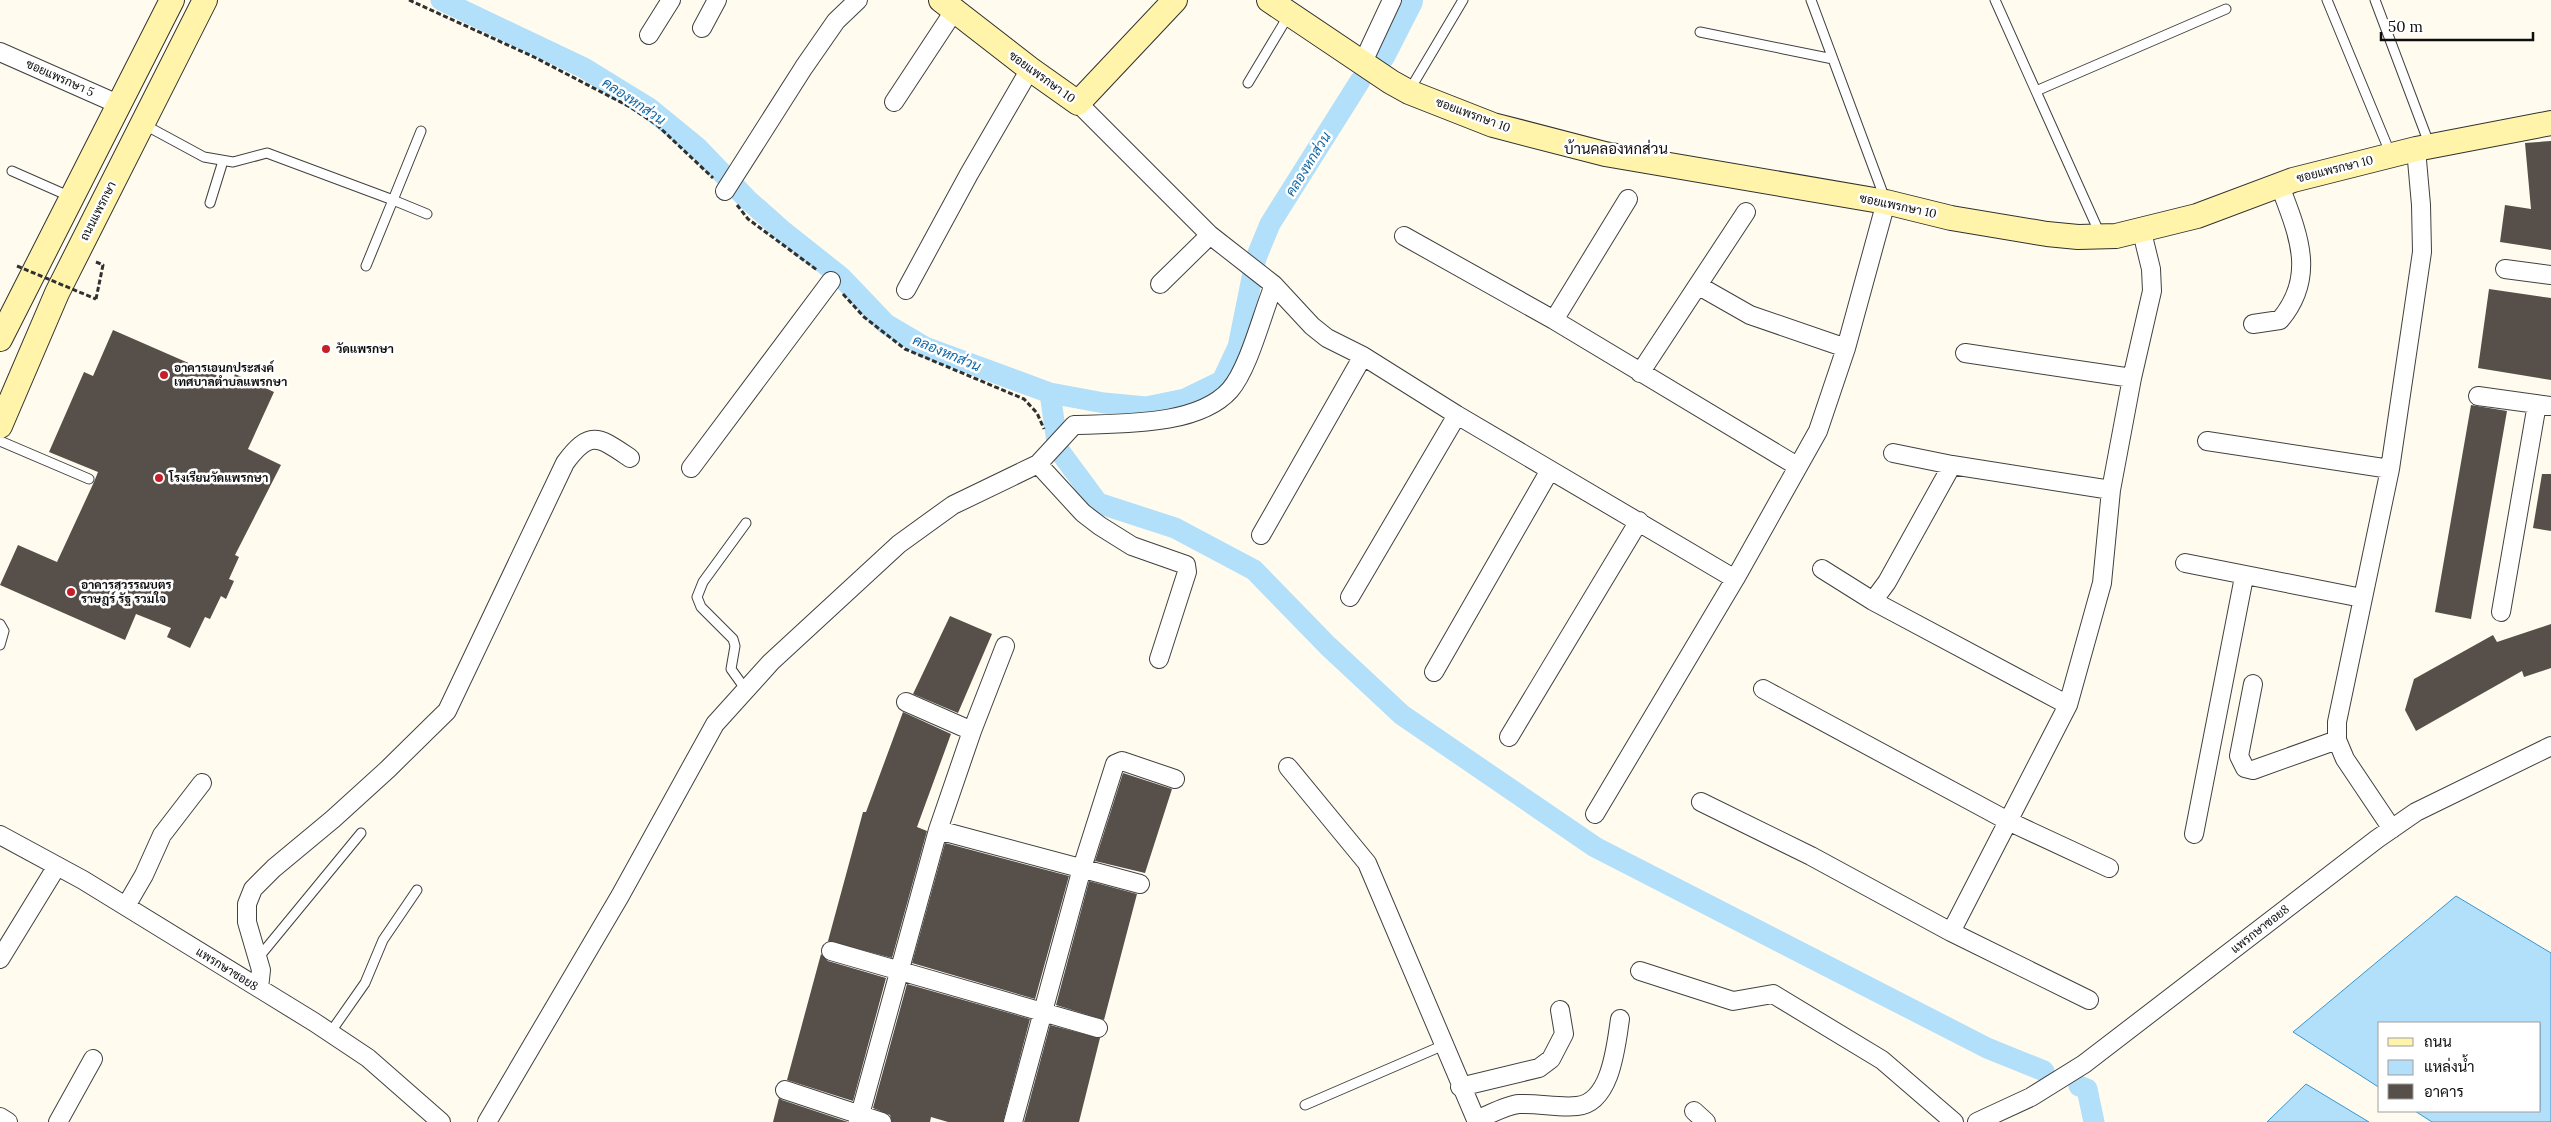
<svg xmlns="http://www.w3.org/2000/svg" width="2551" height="1122" viewBox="0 0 2551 1122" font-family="Lora,Sarabun,serif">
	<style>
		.water { fill: #b2dff9; stroke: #3697d3 }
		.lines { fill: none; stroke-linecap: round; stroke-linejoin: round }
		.canal { stroke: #b2dff9; stroke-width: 21 }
		.river { stroke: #b2dff9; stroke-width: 36 }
		.building { fill: #574f4a }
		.lane-casing { stroke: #414141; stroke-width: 11 }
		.street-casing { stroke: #414141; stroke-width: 20 }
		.secondary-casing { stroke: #303030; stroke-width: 26 }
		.path { stroke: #303030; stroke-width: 3; stroke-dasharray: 5 2.5; stroke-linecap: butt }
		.lane { stroke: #fff; stroke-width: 9 }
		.street { stroke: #fff; stroke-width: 18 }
		.secondary { stroke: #fff4aa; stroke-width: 24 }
		.path-bridge { stroke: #303030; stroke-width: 3; stroke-dasharray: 5 2.5; stroke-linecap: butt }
		.poi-dot { fill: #c5202a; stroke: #fff; stroke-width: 2 }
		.labels { text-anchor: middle; stroke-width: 5; stroke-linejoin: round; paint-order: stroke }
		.street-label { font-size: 12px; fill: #0e0e0e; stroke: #fff }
		.poi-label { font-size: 12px; font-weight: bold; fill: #0e0e0e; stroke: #fff; text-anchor: start }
		.water-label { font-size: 14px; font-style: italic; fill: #1268a6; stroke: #fff }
		.quarter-label { font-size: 15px; fill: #0e0e0e; stroke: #fff }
	</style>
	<rect width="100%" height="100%" fill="#fffcef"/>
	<path class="water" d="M2456 896 2551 953V1122H2432L2415 1111H2540V1023H2380V1088L2293 1032Z
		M2306 1084 2369 1122H2267Z"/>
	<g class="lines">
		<path class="canal" d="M441 0 584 68 649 108 698 148 748 200 783 231 841 277 886 324 925 347 1050 393 1104 403 1146 407 1185 399 1222 381 1238 347 1256 258 1270 224 1360 81
			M1050 393 1058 449 1098 503 1175 528 1254 570 1328 646 1402 715 1595 847 1987 1048 2044 1071
			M2079 1086 2087 1089 2094 1122"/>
		<path class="river" d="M1378 53 1405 0"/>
	</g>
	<path class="building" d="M2551 141V250L2500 242 2505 205 2531 209 2525 143Z
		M2489 289 2551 298V380L2478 368Z
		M113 330 232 382 235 374 274 392 248 449 281 465 235 555 239 557 229 579 234 581 226 599 221 596 210 619 205 617 190 648 167 637 171 628 136 614 125 640 0 585 18 545 57 562 94 482 98 472 49 452 84 372 93 376Z
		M2471 405 2507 411 2471 619 2435 612Z
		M2542 474H2551V531L2533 528Z
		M950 616 992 634 958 713 913 694Z
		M2551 624V668L2524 677 2522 671 2416 731 2405 710 2414 679 2493 635 2497 642Z
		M903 712 951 734 917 827 927 831 892 958 828 941 863 812H866Z
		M1123 773 1172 789 1145 873 1095 861Z
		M945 843 1069 876 1035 999 912 963Z
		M1089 881 1137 894 1104 1020 1056 1005Z
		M821 954 828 961 886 978 853 1101 787 1080Z
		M907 984 1030 1019 1003 1122H948L931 1117 930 1122H892L890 1115 873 1108Z
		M1050 1025 1100 1038 1079 1122H1024Z
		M779 1098 782 1100 848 1122H773Z"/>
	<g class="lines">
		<g class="lane-casing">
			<path id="lane" d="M1811 0 1885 199
				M1995 0 2100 234
				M2327 0 2391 155
				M2375 0 2430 146
				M1700 32 1833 59
				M1248 83 1290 13
				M1409 91 1463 0
				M2036 91 2226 9
				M143 124 204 157 233 162 267 153 393 200 421 131
				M12 171 71 197
				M210 203 223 161
				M366 266 393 200 427 214
				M0 441 89 479
				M0 624 4 631 0 645
				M746 690 731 669 735 646 733 639 701 607 697 597 703 582 746 523
				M259 957 361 833
				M330 1033 365 983 383 940 417 890
				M1305 1105 1444 1045"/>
		</g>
		<g class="street-casing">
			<path id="street" d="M702 28 717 0
				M649 35 671 0
				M0 52 120 105
				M1363 62 1392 0
				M894 102 954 11
				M1078 103 1210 235 1274 285
				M725 191 804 67 836 21 858 0
				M1404 236 1554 320 1797 466
				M2505 269 2551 275
				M1160 284 1210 235
				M1699 286 1750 315 1846 348
				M906 290 969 174 1030 69
				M1554 320 1628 199
				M2253 324 2280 320C2317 276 2298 234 2280 186
				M1965 353 2132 378
				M1640 373 1746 212
				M2478 396 2551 406
				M2207 441 2390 469
				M1893 453 1952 465
				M1038 464 1083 513 1100 526 1132 546 1186 565 1187 572 1159 659
				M691 468 831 281
				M1261 535 1363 356
				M2185 563 2362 598
				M1822 569 1873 601
				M1350 597 1457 415
				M2501 612 2537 404
				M1434 672 1550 470
				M2253 684 2239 756 2245 768 2253 770 2337 740
				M1763 689 2008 821 2109 868
				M906 702 972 731
				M2068 705 1873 601 1887 582 1952 465 2111 490
				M1509 737 1639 521
				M1288 767 1367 863 1477 1122
				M1701 802 1811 856 1951 932
				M1595 814 1735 579 1818 431 1846 348 1886 202
				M2392 829 2345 759 2337 740V722L2390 469 2422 252 2421 205 2416 149
				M938 830 1140 884
				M2194 834 2244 577
				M0 835 83 880 314 1022 368 1058 441 1122
				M126 906 144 875 162 835 202 783
				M831 951 1098 1028
				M0 959 57 866
				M1640 971 1733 1001 1773 994 1882 1060 1954 1122
				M259 988 261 970 247 922V904L253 889 274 868 333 819 388 769 447 711 565 463C590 429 599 437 630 458
				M2089 1000 1951 932 2068 705 2102 583 2111 490 2132 378 2152 291 2151 269 2141 228
				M1460 1087 1539 1068 1551 1059 1564 1034 1560 1010
				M785 1090 882 1122
				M1694 1111 1706 1122
				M0 1117 8 1122
				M1476 1120C1489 1115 1506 1105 1519 1104 1539 1103 1558 1108 1577 1106 1611 1103 1616 1046 1620 1019
				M58 1122 93 1059
				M487 1122 620 896 715 724 771 662 899 544 953 505 1038 464 1074 425C1118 423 1197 427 1230 390 1249 368 1262 314 1274 285L1312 326 1327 338 1363 356 1457 415 1735 579
				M858 1122 938 830 972 731 1005 646
				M1013 1122 1082 868 1115 764 1122 761 1175 779
				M1977 1122 2031 1097 2084 1064 2377 839 2416 812 2551 746"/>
		</g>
		<g class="secondary-casing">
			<path id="secondary" d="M941 0 1030 69 1078 103 1175 0
				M1269 0 1391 82 1409 92 1493 125 1605 154 1886 202 1951 218 2047 234 2078 237 2116 236 2197 216 2293 180 2416 149 2551 123
				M0 339 172 0
				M0 426 57 293 205 0"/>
		</g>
		<path class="path" d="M409 0 534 57 630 107 657 125 713 178
			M737 205 748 219 817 270
			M96 262 103 265 96 299
			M843 294 864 317 905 349 1024 399 1037 413 1044 429"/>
		<use href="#lane" class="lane"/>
		<use href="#street" class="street"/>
		<use href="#secondary" class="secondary"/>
		<path class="path-bridge" d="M17 266 96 299"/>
	</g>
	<g class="poi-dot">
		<circle cx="326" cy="349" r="5"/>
		<circle cx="164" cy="375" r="5"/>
		<circle cx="159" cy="478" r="5"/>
		<circle cx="71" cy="592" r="5"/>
	</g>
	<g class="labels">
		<g class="street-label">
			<text transform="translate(1042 77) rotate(36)" y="4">ซอยแพรกษา 10</text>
			<text transform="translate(60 78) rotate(24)" y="4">ซอยแพรกษา 5</text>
			<text transform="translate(1473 115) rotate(20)" y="4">ซอยแพรกษา 10</text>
			<text transform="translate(2335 169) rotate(-14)" y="4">ซอยแพรกษา 10</text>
			<text transform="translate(1898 206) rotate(12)" y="4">ซอยแพรกษา 10</text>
			<text transform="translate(98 211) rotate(-63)" y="4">ถนนแพรกษา</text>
			<text transform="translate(2260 929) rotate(-38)" y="4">แพรกษาซอย8</text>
			<text transform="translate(227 969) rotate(32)" y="4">แพรกษาซอย8</text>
		</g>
		<g class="poi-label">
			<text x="336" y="353">วัดแพรกษา</text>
			<text x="174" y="372">อาคารเอนกประสงค์<tspan x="174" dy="14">เทศบาลตำบลแพรกษา</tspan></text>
			<text x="169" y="482">โรงเรียนวัดแพรกษา</text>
			<text x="81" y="589">อาคารสุวรรณบุตร<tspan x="81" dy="14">ราษฎร์ รัฐ รวมใจ</tspan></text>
		</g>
		<g class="water-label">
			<text transform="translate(634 101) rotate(34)" y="5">คลองหกส่วน</text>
			<text transform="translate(1308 164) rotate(-58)" y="5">คลองหกส่วน</text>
			<text transform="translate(947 353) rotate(23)" y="5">คลองหกส่วน</text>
		</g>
		<g class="quarter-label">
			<text x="1616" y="154">บ้านคลองหกส่วน</text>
		</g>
	</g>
	<rect x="2378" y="1022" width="162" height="90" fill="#ffffff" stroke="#9f9f9f"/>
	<rect x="2388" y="1038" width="25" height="8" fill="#fff4aa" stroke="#9f9f9f"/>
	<text x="2424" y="1047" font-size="15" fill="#0e0e0e">ถนน</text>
	<rect x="2388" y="1060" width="25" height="15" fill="#b2dff9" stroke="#9f9f9f"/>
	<text x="2424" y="1072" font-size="15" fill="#0e0e0e">แหล่งน้ำ</text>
	<rect x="2388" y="1084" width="25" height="15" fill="#574f4a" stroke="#9f9f9f"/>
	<text x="2424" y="1097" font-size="15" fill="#0e0e0e">อาคาร</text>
	<path d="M2381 32v8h152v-8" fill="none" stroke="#0e0e0e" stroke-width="2.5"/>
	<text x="2388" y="32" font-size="15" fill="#0e0e0e" stroke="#ffffff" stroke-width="4" paint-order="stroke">50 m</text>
</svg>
